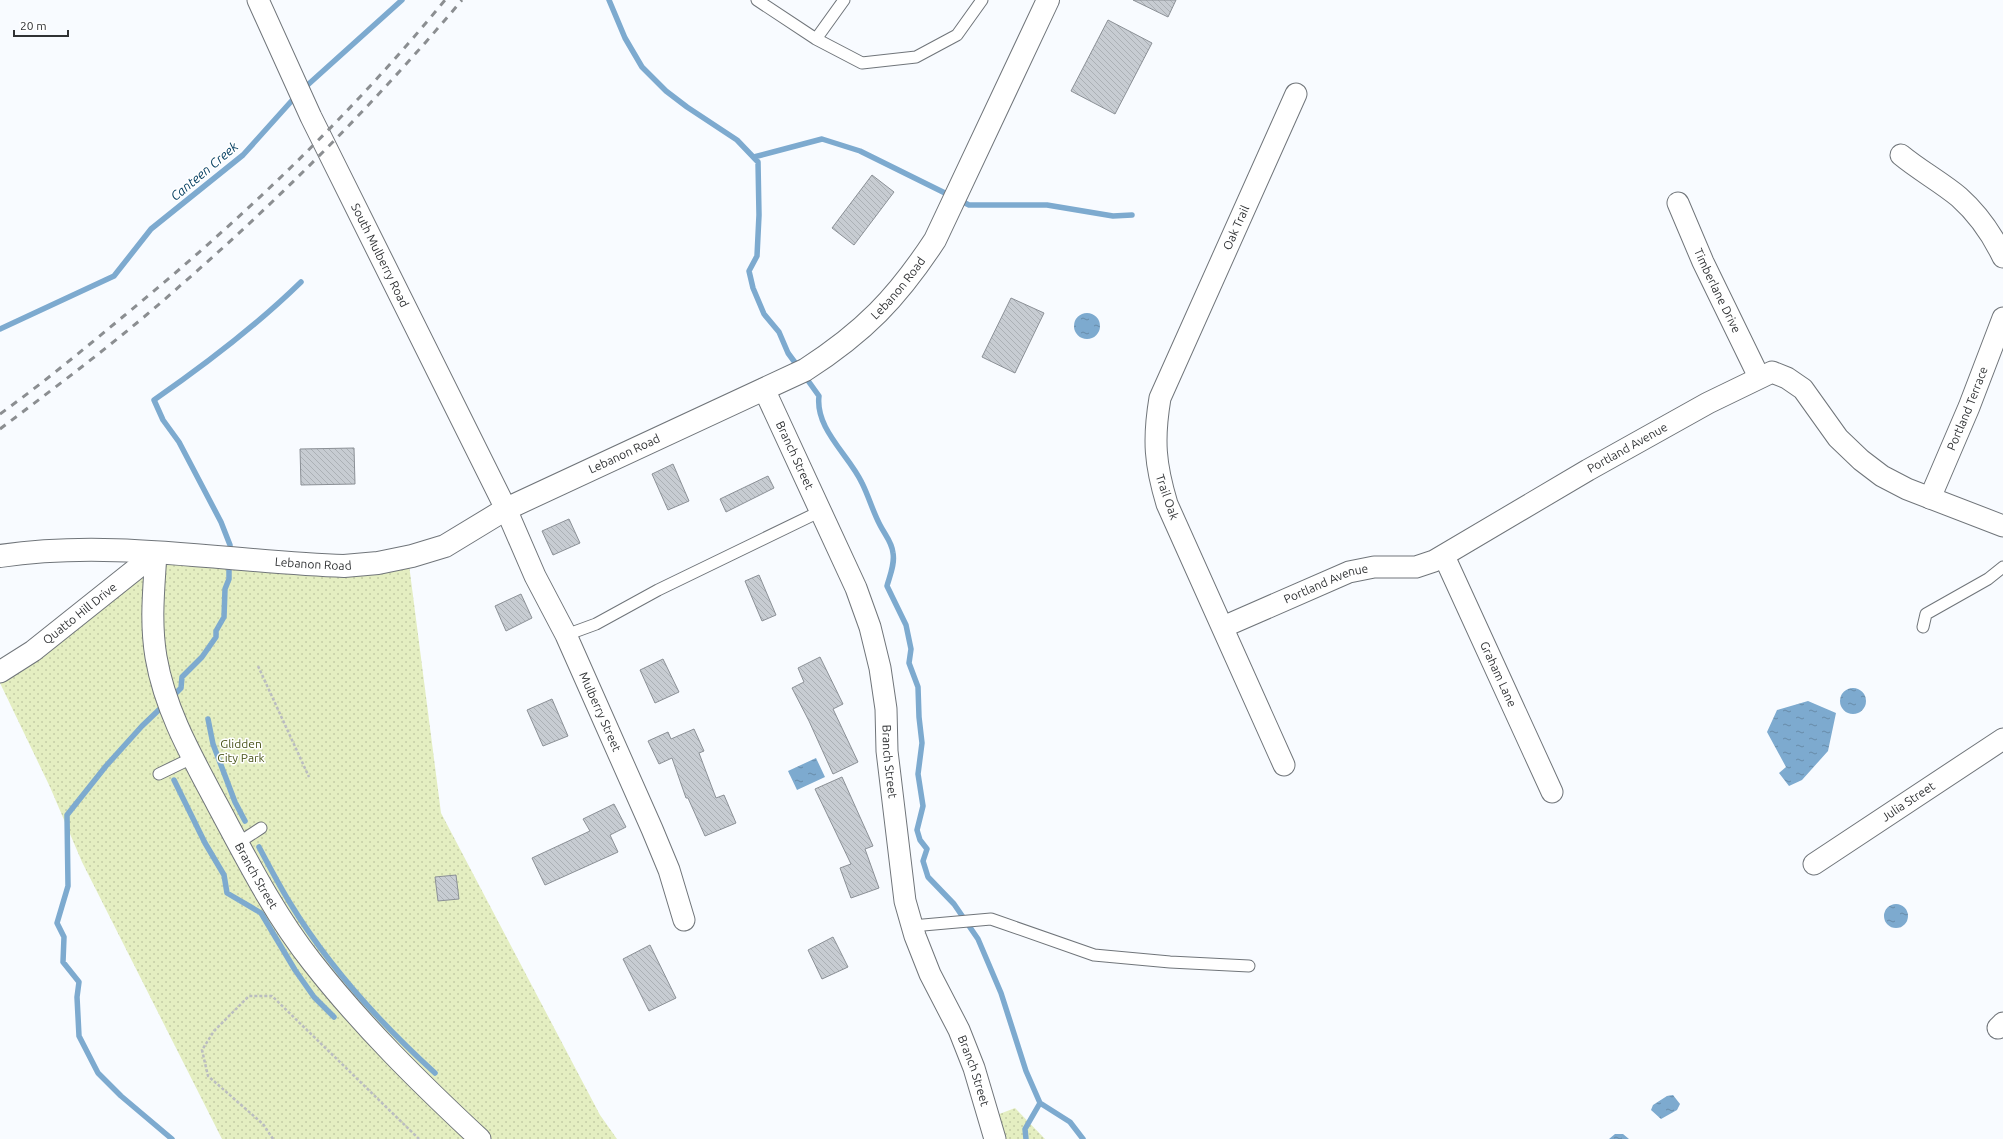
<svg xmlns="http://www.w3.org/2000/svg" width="2003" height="1139" viewBox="0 0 2003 1139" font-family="Ubuntu,sans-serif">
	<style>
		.park { fill: url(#park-dots) }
		.water { fill: url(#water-ripples) }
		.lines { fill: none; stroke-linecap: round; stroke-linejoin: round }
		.stream { stroke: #7daacf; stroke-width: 5.5 }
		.building { fill: url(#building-back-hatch); stroke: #8b9096 }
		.lane-casing { stroke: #70757a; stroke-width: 13 }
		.street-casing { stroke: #70757a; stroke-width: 23 }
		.secondary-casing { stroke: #70757a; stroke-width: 24 }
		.path { stroke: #babcc0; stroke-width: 2.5; stroke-dasharray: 3 2; stroke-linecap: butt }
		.lane { stroke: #fff; stroke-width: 11 }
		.street { stroke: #fff; stroke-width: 21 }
		.secondary { stroke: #fff; stroke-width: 22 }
		.rail { stroke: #8b8e91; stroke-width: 3; stroke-dasharray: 7 7; stroke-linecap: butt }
		.labels { text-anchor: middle; stroke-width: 3; stroke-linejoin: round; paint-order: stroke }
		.street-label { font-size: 12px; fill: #303234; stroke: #fff }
		.park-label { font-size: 12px; fill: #495319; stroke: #fff }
		.water-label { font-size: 13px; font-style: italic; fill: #033e61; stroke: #fff }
	</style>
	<defs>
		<pattern id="park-dots" width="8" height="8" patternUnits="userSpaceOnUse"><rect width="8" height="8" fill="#e4eec1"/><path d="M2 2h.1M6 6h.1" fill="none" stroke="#c4cda6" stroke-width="1.8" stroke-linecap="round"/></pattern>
		<pattern id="water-ripples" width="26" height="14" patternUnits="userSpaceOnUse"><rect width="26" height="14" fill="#7daacf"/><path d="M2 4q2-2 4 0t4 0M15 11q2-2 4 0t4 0" fill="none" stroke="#678ba9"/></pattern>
		<pattern id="building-back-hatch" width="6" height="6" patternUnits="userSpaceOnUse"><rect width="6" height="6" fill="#c7ccd2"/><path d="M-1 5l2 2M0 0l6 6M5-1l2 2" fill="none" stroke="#abb0b5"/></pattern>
	</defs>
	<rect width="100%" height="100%" fill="#f8fbff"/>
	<path class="park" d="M156 553 408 557 441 813 600 1115 617 1139H222L82 862 50 787 0 683V671Z
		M1015 1108 1045 1139H995L989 1118Z"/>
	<path class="water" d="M1074 326a13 13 0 1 1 26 0a13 13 0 1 1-26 0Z
		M1840 701a13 13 0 1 1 26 0a13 13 0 1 1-26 0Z
		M1808 701 1836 713 1828 751 1802 780 1789 786 1779 773 1786 767 1767 732 1777 710Z
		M816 758 825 777 797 790 788 771Z
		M1884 916a12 12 0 1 1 24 0a12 12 0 1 1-24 0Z
		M1673 1095 1680 1104 1677 1110 1661 1119 1651 1110 1653 1105 1667 1096Z
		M1615 1134H1623L1629 1139H1609Z"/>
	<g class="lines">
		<path class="stream" d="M609 0 625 38 642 67 666 91 687 107 737 140 758 162 759 215 757 256 749 271 753 288 764 314 779 332 788 353 799 368
			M302 90 402 0
			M754 157 822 139 860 151 951 196
			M959 200 969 205H1047L1113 216 1132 215
			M0 329 114 276 151 229 243 155 296 96
			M804 375 819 396C815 429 849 455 862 483 869 497 873 512 880 525 885 535 892 542 893 553 895 564 890 575 887 586L906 625 911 649 909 663 918 687 919 717 922 743 918 774 923 806 917 830 920 840 927 849 923 861 928 877 954 904 978 939 1001 993 1026 1071 1040 1103 1070 1122 1083 1139
			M230 554V545L221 522 179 442 163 420 154 400C206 364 256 326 301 282
			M171 698 181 688 182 677 202 657 216 637V631L224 617 225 589 229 579V563
			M164 705 142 726 106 766 67 815 68 886 57 923 64 937 63 962 79 982 77 997 79 1036 98 1073 121 1096 172 1139
			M208 719 213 744 235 802 245 821
			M174 780 205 843 224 875 227 893 261 913 295 970 314 997 334 1017
			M259 847C269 866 279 885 290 903 329 967 380 1023 435 1073
			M1026 1139 1025 1129 1040 1103"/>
	</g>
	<path class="building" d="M1133 0H1176L1168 17Z
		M1108 20 1152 43 1115 114 1071 91Z
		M872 175 894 192 854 245 832 228Z
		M1011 298 1044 313 1015 373 982 357Z
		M354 448 355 484 301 485 300 449Z
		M673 464 689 501 668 510 652 474Z
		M768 476 774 488 726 512 720 499Z
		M569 519 580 543 553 555 542 531Z
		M759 575 776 615 762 621 745 581Z
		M521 594 532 618 506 631 495 606Z
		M820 657 843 704 833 709 858 762 833 774 809 721 792 688 804 682 798 668Z
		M663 659 679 692 655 703 640 670Z
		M552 699 568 736 543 746 527 710Z
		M694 729 704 751 699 753 716 798 724 795 736 823 705 836 688 798H686L672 758 659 764 648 741 668 732 671 739Z
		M842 777 873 846 865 849 879 888 851 898 840 868 851 864 815 789Z
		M614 804 626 827 610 835 618 852 545 885 532 858 590 831 583 819Z
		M456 875 459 899 438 901 435 877Z
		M833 937 848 967 822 979 808 950Z
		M650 945 676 998 649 1011 623 959Z"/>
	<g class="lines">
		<g class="lane-casing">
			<path id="lane" d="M757 0 816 39 844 0
				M816 39 862 63 916 57 957 35 982 0
				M1923 627 1926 614 1988 579 2003 567
				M566 635 596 624 658 590 821 511
				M159 774 192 758
				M238 843 261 828
				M912 926 991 919 1094 955 1170 962 1249 966"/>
		</g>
		<g class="street-casing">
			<g id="street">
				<path id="s1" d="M258 0 311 117 506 509 535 576 566 635 652 829 669 870 684 920"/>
				<path d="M1901 155C1919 170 1941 182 1959 197 1978 214 1992 234 2003 257"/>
				<path id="s2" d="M1678 203 1703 262 1759 377"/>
				<path id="s3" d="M764 389 856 588 870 627 880 668 886 709 887 751 905 901 915 936 930 974 959 1030 974 1068 995 1139"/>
				<path id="s4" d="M1930 498 1969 407 2003 318"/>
				<path id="s5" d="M156 553C154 588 150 621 156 657 165 710 192 757 217 804 246 858 274 914 312 962 362 1026 421 1084 480 1139"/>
				<path id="s6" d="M1444 556 1552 792"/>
				<path id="s7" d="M1223 627 1349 572 1374 567H1416L1434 561 1588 470 1708 403 1772 372 1787 378 1803 389 1838 438 1861 460 1882 476 1907 489 2003 526"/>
				<path id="s8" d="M0 672 33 651 156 553"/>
				<path id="s9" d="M1284 765 1167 504C1155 464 1153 440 1160 398L1296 94"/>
				<path id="s10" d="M1814 864 2003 739"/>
				<path d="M1998 1028 2003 1023"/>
			</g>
		</g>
		<g class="secondary-casing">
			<g id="secondary">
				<path id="s11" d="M0 556C114 539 229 562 344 566L378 563 412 556 445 546 506 509 805 370C864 332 897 298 935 240L1048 0"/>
			</g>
		</g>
		<path class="path" d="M258 666 309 777
			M273 1139 263 1124 208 1076 202 1050 214 1031 249 996H272L419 1139"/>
		<use href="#lane" class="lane"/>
		<use href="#street" class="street"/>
		<use href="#secondary" class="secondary"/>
		<path class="rail" d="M0 414C43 383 84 349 125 315 241 220 350 116 445 0
			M0 429C61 383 124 336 181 285 282 197 376 102 462 0"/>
	</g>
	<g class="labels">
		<g class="street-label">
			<text dy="4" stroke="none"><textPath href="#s9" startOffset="580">Oak Trail</textPath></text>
			<text dy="4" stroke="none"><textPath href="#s1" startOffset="283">South Mulberry Road</textPath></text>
			<text dy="4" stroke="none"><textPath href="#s11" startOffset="974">Lebanon Road</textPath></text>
			<text dy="4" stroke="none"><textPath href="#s2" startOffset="96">Timberlane Drive</textPath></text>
			<text dy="4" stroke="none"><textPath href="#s4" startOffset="97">Portland Terrace</textPath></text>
			<text dy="4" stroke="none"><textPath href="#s7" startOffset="448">Portland Avenue</textPath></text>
			<text dy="4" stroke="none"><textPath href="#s11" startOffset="650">Lebanon Road</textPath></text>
			<text dy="4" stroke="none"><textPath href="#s3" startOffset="73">Branch Street</textPath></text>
			<text transform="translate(1167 497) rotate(71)" y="4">Trail Oak</text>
			<text dy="4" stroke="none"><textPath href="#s11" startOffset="314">Lebanon Road</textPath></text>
			<text dy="4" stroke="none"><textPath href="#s7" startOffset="112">Portland Avenue</textPath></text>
			<text dy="4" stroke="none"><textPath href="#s8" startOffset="99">Quatto Hill Drive</textPath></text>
			<text dy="4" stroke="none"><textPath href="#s6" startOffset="130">Graham Lane</textPath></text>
			<text dy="4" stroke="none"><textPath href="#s1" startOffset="790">Mulberry Street</textPath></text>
			<text dy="4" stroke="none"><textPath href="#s3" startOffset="397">Branch Street</textPath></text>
			<text dy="4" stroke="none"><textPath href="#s10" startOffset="113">Julia Street</textPath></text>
			<text dy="4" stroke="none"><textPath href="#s5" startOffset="346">Branch Street</textPath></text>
			<text dy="4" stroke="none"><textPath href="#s3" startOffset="721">Branch Street</textPath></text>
		</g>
		<g class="park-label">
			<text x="241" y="748">Glidden<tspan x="241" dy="14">City Park</tspan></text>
		</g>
		<g class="water-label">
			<text transform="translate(204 171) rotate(-40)" y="5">Canteen Creek</text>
		</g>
	</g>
	<path d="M14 30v6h54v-6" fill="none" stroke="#303234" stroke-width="2"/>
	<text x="20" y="30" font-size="12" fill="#303234" stroke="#ffffff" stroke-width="3" paint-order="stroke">20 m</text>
</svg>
